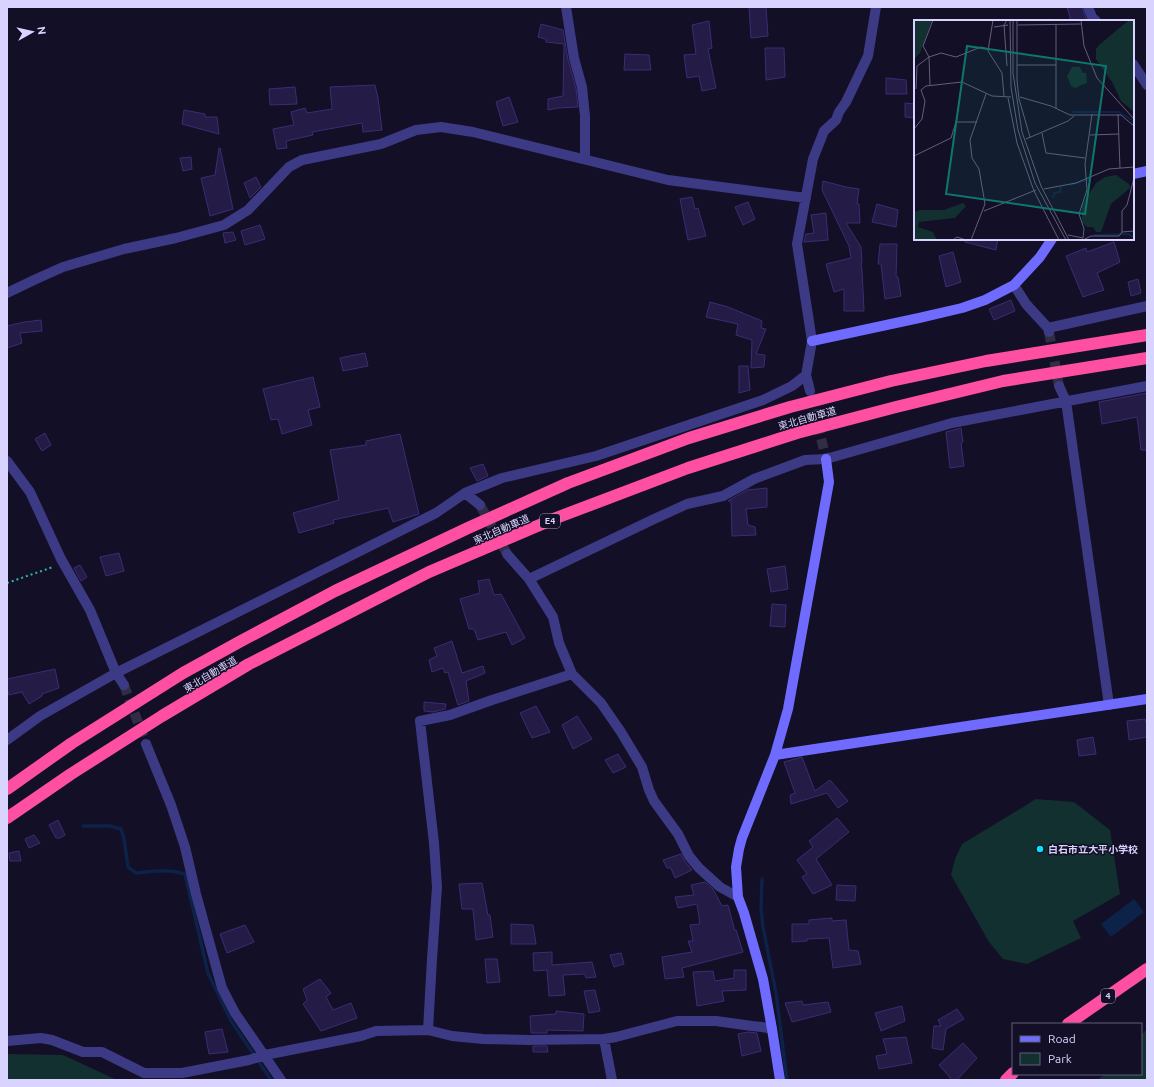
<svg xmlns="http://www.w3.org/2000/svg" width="1154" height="1087" viewBox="0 0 1154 1087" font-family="Ubuntu,'Noto Sans JP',sans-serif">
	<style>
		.green { fill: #12302f }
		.water { fill: #0c2248 }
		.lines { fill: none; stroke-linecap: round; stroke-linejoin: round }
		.stream { stroke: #0c2248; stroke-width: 3.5 }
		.building { fill: #241b47; stroke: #3b2d73 }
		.street-tunnel { stroke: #312d47; stroke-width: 10; stroke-dasharray: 10 5; stroke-linecap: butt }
		.path { stroke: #2fb8b0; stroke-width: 2; stroke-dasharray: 2 3; stroke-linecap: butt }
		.street { stroke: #3d3a85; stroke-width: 10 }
		.secondary { stroke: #6f6bff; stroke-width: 10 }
		.highway { stroke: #ff4fa3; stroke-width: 12 }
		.poi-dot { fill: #00e5ff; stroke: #130f26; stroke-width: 1.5 }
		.labels { text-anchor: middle; stroke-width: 3; stroke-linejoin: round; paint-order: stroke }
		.shield { fill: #130f26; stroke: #9e99be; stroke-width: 1 }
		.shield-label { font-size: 9px; font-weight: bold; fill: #d9d4ff }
		.street-label { font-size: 10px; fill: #d9d4ff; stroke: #130f26 }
		.poi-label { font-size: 10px; font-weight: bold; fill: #d9d4ff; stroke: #130f26; text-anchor: start }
		.inset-river { fill: none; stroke: #0c2248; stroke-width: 2 }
		.inset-road { fill: none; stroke: #625e7d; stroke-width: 1 }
		.view { fill: #0f766e; fill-opacity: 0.15; stroke: #0f766e; stroke-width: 2 }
		.inset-edge { fill: none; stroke: #d9d4ff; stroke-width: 2 }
	</style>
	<rect width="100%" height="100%" fill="#130f26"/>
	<path class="green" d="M1036 799 1074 802 1110 830 1120 894 1073 921 1081 938 1027 964 1003 959 989 942 951 875 955 859 962 844Z
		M1147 1029V1080H1098L1104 1074H1141V1035Z
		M7 1054 63 1055 117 1080H7Z"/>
	<path class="water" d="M1134 899 1144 912 1111 937 1101 924Z"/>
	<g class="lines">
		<path class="stream" d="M83 826H110L121 829 124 839 128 867 136 873C155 871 167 869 185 874L208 973 231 1021 271 1080
			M762 879 761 908 763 927 776 993 787 1080"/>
	</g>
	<path class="building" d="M749 7H766L768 36 751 38Z
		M1067 7H1082L1087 21H1071Z
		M709 21 712 48 708 49 716 88 702 91 699 76 687 78 684 55 696 54 692 25Z
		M541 24 563 30 568 60 576 88 578 107 558 108 548 110V99L563 96 564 44 546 42V39L538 37Z
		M765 48H784L785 77 766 80Z
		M625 54 649 55 651 70H624Z
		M886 78 906 80 907 94H886Z
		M375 85 378 98 382 130 363 132 362 123 312 132 313 135 286 141 287 148 277 149 273 129 294 125 291 112 305 108 307 113 332 109 330 87Z
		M295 87 297 104 270 105 269 89Z
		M509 97 518 122 503 126 496 102Z
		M905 103 915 104V118L905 117Z
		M184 110 205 114V117H217L219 134 182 124Z
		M219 148H220L233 209 210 216 201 178 215 175Z
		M191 157 192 169 183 171 180 158Z
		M256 177 261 187 250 198 244 183Z
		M823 181 846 187 859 189 857 204H859L860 223H846L861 247 862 263H861L862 270 864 311H844V289L834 292 826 264 851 258 849 246 822 190Z
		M692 197 695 209 698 208 706 236 688 240 680 199Z
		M748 202 755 219 743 225 735 207Z
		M877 204 898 210 896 227 872 222Z
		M826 213 828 240 804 242 806 234 814 233 811 215Z
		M260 225 265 239 245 245 241 231Z
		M233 232 236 240 225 243 223 233Z
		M965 239H998L996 250 965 242Z
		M1114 242 1120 262 1097 273 1104 290 1083 297 1066 256 1086 248 1087 252Z
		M880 244H897L896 277H898L901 296 885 299 881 264H878Z
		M953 252 961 282 946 287 939 256Z
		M1138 279 1141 293 1131 296 1128 282Z
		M1011 300 1015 311 994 320 989 309Z
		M710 302 728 307 762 321 761 328 766 329 756 354 765 355 764 367 751 368 752 340 736 335 738 324 706 317Z
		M41 320 42 331 20 333 22 343 7 348V326L24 322Z
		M365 353 368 366 343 371 340 358Z
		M739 366H748L750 390 739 393Z
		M313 377 320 407 308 410 312 425 282 434 278 419 271 420 263 389Z
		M1147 393V450H1141L1137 417 1102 424 1099 402Z
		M961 428 963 442 961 443 964 466 950 468 946 432Z
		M45 433 51 445 42 451 35 439Z
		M400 434 419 514 393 522 388 508 333 520 334 523 299 533 293 513 339 500 330 450 366 445V441Z
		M483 464 488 476 477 481 470 468Z
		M767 488V507L746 509 748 525 755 527 756 535 732 536 731 501H728L747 490Z
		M119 553 124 571 106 576 100 557Z
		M80 565 87 577 81 581 74 568Z
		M785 566 788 589 771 592 767 569Z
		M489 579 494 595 501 594 525 638 512 645 506 632 478 640 474 629H469L460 599 480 593 478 581Z
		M772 604 786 605 785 627 770 626Z
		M452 641 462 673 483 666 485 673 466 681 469 701 458 705 448 672 445 673 443 668 432 672 429 660 437 656 434 648Z
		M55 669 59 688 42 694V696L29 704 22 692 9 695 7 689V679Z
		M424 702 446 704 445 709 433 712 424 711Z
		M536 706 550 732 532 738 520 713Z
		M577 716 592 739 573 749 562 725Z
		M1145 719 1146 723H1147V737L1129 740 1127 721Z
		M1093 737 1096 754 1079 756 1077 740Z
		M618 754 626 767 613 773 605 760Z
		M802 757 815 791 830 780 848 801 838 808 827 793 791 804 790 795 795 793 784 762Z
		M837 818 849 832 816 859 832 885 813 894 802 877 807 874 797 860 813 847 809 841Z
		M58 820 65 835 60 838H56L49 825Z
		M34 835 40 843 29 848 25 839Z
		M19 851 21 861H10L9 853Z
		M681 854 684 860 692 870 675 878 671 868H667L663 860Z
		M705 882 713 889 722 906 728 905 735 931 736 930 743 952 682 968 684 977 665 979 662 957 692 952 688 941H693L690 925 700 924 697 904 678 908 675 897 694 895 691 885Z
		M482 883 488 915H490L493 937 476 940 473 909H462L459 884Z
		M837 885 856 886 855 901 836 900Z
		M832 918V921L846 920 849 950 858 951 861 964 833 968 829 938 807 939V941L792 942V924H809V920Z
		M511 924 533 925 536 944H511Z
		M245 925 254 942 227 953 220 934Z
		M552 952V965L592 962 596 977 586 978 585 974 563 975 565 995 549 996 547 970 534 971 533 953Z
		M621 953 624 964 614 967 610 955Z
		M485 959H497L500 982 487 983Z
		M734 970H746V990L722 991 724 1001 697 1006 693 972 713 971 715 981 734 978Z
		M320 979 331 993 326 997 333 1010 351 1003 357 1018 321 1031 303 1004 307 1000 303 989Z
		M595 990 600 1011 589 1013 584 991Z
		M802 1001 803 1005 828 1002 831 1012 792 1022 785 1003Z
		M902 1006 905 1021 881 1031 875 1013Z
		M957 1009 964 1019 946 1029 943 1050 932 1048 934 1026H941L938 1020Z
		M556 1011 584 1014 583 1031 547 1030V1033H531L530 1016 556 1014Z
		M222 1029 228 1052 209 1054 205 1032Z
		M748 1032 757 1033 761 1051 742 1056 738 1034Z
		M906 1037 912 1063 879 1069 876 1056 887 1054 883 1039Z
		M963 1043 977 1058 957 1080H952L939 1065Z
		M533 1046H547L548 1052H533Z"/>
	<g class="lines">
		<path class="street-tunnel" d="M1049 332 1059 386
			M811 395 826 459
			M480 505 507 554
			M124 685 146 744"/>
		<path class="path" d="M7 583 53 567"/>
		<path class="street" d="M566 7 574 58 582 87 585 116V159
			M1088 7 1092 17 1096 21
			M1133 64 1147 85
			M1014 285 1026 304 1048 328
			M7 293 34 280 63 267 124 249 176 238 224 225 248 210 289 167 302 160 381 144 416 130 441 127 473 132 668 180 806 198
			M1049 332 1048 328 1147 306
			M1059 386 1066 401 1109 705
			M810 391 806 375 812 341 797 244 813 159 824 131 836 120 839 112 846 102 868 56 876 7
			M7 461 30 492 61 559 90 610 116 673 124 685
			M465 493 480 505
			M507 554 529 579 553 617 559 643 572 674 601 703 621 732 642 767 649 790 654 801 678 834 689 856 699 868 720 887 738 897
			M529 579 652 520 687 504 723 496 754 479 805 460 826 459 952 423 1147 386
			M7 740 40 716 116 673 436 513 465 493 502 478 596 456 763 400 792 386 806 375
			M146 744 171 805 185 847 196 894 222 988 235 1013 281 1080
			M428 1030 432 959 437 887 434 843 420 721 450 715 492 700 572 674
			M604 1039 612 1080
			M7 1041 41 1038 52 1040 83 1052H102L144 1073H182L249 1060 265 1055 361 1036 376 1031 428 1030 452 1036 483 1039 528 1040 604 1039 616 1037 677 1021H716L752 1026 762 1027 772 1029"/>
		<path class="secondary" d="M1133 174 1147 171
			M812 341 919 318 962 308 985 300 1014 285 1040 257 1052 239
			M775 755 1147 699
			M780 1080 772 1029 763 979 744 913 738 897 736 867 739 849 742 838 775 755 788 709 829 482 826 459"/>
		<path class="highway" d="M7 789 72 743 183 673 241 641 335 591 468 528 568 483 689 438 790 407 891 381 986 361 1147 335
			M7 818 71 774 162 716 249 664 429 572 556 518 688 468 797 433 896 407 1003 381 1147 358
			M1068 1024 1147 969
			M1006 1080 1013 1073"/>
	</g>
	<circle class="poi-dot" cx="1040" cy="849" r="4"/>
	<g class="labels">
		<g class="shield">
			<rect x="540" y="514" width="20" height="14" rx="3"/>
			<rect x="1101" y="989" width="14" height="14" rx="3"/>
		</g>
		<g class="shield-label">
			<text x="550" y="524">E4</text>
			<text x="1108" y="999">4</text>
		</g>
		<g class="street-label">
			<text transform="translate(807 418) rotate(-16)" y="4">東北自動車道</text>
			<text transform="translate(501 529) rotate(-23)" y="4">東北自動車道</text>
			<text transform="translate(210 674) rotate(-31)" y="4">東北自動車道</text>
		</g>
		<g class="poi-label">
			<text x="1048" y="853">白石市立大平小学校</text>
		</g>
	</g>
	<g transform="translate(914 20)">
		<rect width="220" height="220" fill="#130f26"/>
		<path d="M0 0H18L6 33 0 39ZM215 0H220L219 91 207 81 198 62 182 39V29L185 25ZM158 47H166L169 53H172L173 63 161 68 157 66 153 56ZM202 155 215 164 216 168 197 184 187 212H182L179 207H173L168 203V185L182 163 191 157ZM49 183 52 186 41 198 5 202 4 207 19 212 23 220H0V192L6 190H30Z" fill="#12302f"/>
		<path class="inset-river" d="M158 92H205L218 100M156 165 176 159M139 178 140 173 146 172 147 166M180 215 214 214 220 217"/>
		<path class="inset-road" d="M79 0 74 31 88 53 90 76M96 0 97 67 104 110 121 163 152 220M99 0V53L108 112 127 166 155 220M103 0V60L105 79 116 117M167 0 170 26 183 58 220 99M142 4V88M104 5 167 4M80 7 94 5M103 45H142M93 46 90 5 93 0M16 65 15 37 9 26 19 0M2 69 3 46 15 37 27 33 42 37 67 27 74 29M7 70 12 66 48 62 78 76 97 77M106 77 137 86 156 95H207L220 106M94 78 103 123 120 171 145 220M204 94 206 148M0 109 8 99 11 81 7 70M128 113 132 133 171 138M176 115 205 114M112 119 154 101 160 96M0 136 37 118 42 102H63M130 169 162 163 195 149 220 147M70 191 122 170M208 212V191L213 185 220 158M154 215 169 218M169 218 170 209 165 194 173 170 171 144 178 94M39 220 43 217 52 220M57 220 71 184 65 149 58 138 56 120 72 74M169 220 177 216H205L208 212 220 211"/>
		<path class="view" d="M53 26 192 46 171 194 32 174Z"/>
		<rect width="220" height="220" class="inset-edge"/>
	</g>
	<rect width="1154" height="1087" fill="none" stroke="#d9d4ff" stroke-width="16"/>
	<rect x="1012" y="1023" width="130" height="52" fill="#130f26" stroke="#625e7d"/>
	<rect x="1020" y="1036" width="20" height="6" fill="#6f6bff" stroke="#625e7d"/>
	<text x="1048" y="1043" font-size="12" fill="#d9d4ff">Road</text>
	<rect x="1020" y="1053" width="20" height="12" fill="#12302f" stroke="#625e7d"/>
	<text x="1048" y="1063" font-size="12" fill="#d9d4ff">Park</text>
	<g transform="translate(32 32) rotate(82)" stroke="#130f26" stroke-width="3" paint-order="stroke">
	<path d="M0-3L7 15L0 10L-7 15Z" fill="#d9d4ff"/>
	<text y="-6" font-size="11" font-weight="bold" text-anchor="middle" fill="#d9d4ff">N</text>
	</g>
</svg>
